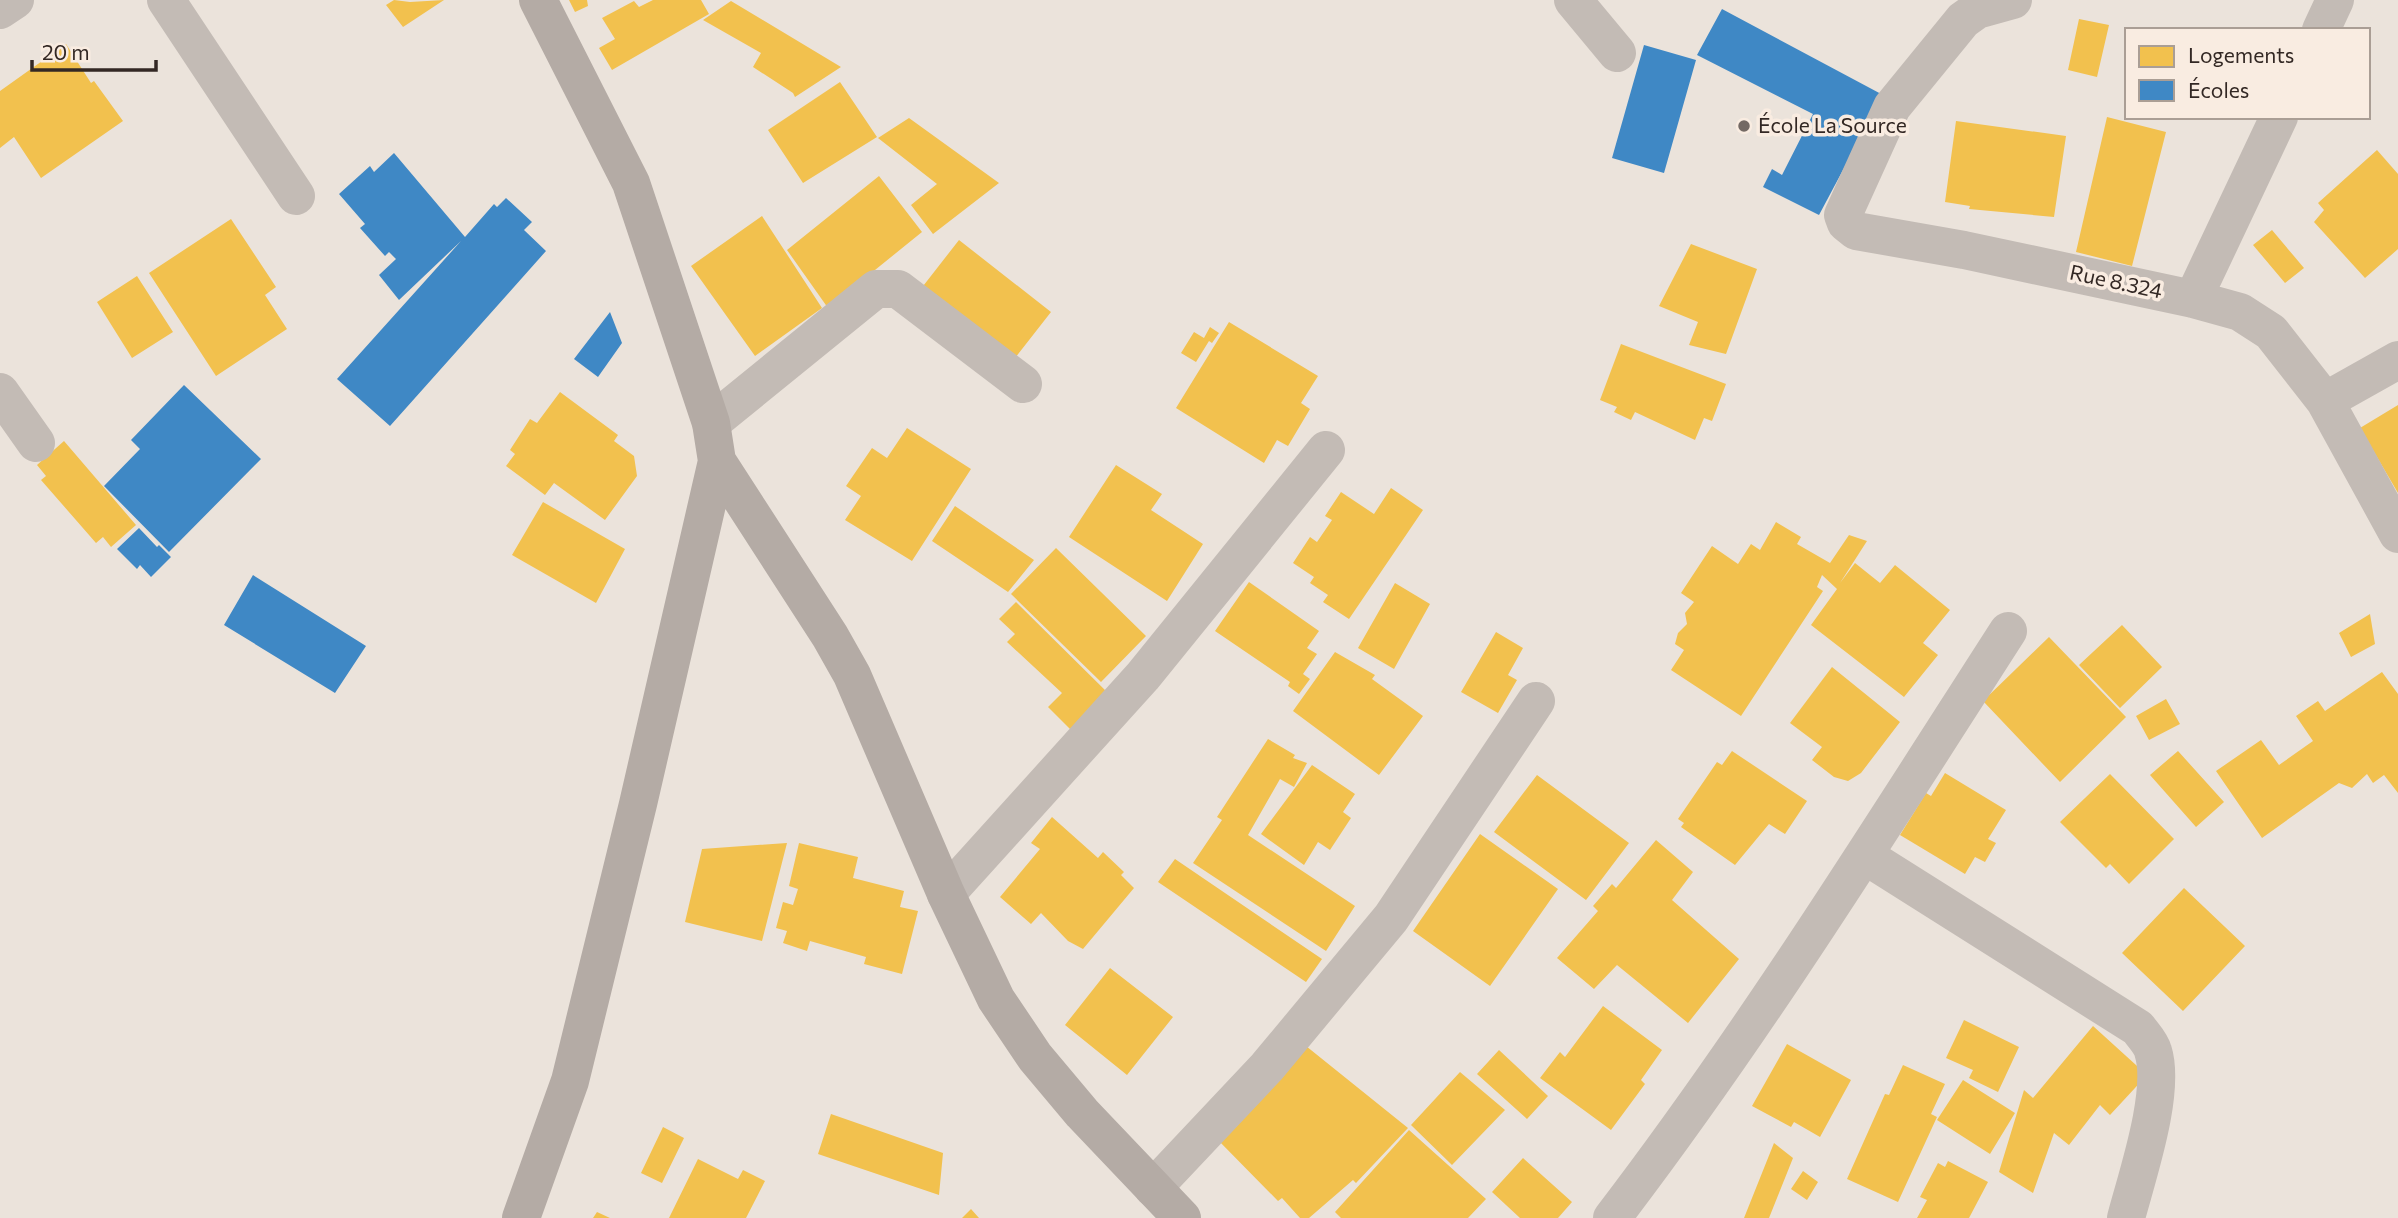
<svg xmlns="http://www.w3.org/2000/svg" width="2398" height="1218" viewBox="0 0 2398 1218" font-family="Commissioner,sans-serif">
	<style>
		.homes { fill: #f2c14e }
		.schools { fill: #3f88c5 }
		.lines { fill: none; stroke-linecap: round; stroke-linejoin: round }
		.street { stroke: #c3bbb5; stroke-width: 38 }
		.secondary { stroke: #b4aba5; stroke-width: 38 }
		.poi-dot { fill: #736964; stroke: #f9ece1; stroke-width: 2.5 }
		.labels { text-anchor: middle; stroke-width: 7; stroke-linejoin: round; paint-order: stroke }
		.poi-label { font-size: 21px; fill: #332824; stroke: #f9ece1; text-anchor: start }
		.street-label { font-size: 21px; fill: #332824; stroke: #f9ece1 }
	</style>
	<rect width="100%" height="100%" fill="#ebe3db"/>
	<path class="homes" d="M394 0 410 2 444 0 403 27 386 5Z
		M569 0H587L588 6 575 12Z
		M653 0H701L709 14 612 70 599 48 615 39 602 18 634 1 639 7Z
		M731 1 841 67 795 97 793 93 753 67 761 53 703 20Z
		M2079 19 2109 25 2097 77 2068 70Z
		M66 44 91 83 94 81 123 121 41 178 14 137 0 148V91Z
		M840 82 877 137 803 183 768 130Z
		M2107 117 2166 132 2132 266 2076 252Z
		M909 118 999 183 933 234 911 205 937 184 878 138Z
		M1956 121 2066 136 2054 217 1969 209 1970 206 1945 202Z
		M2377 150 2398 174V249L2365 278 2314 222 2324 210 2318 203Z
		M879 176 922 232 828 308 787 250Z
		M762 216 822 308 755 356 691 266Z
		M231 219 276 287 265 295 287 329 216 376 149 273Z
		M2272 230 2304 268 2285 283 2253 245Z
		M959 240 1051 312 1012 362 920 290Z
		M1691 244 1757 269 1726 354 1689 345 1698 322 1659 306Z
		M137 276 173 332 132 358 97 302Z
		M1229 322 1318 376 1301 403 1310 409 1288 446 1277 440 1264 463 1176 408Z
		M1210 327 1219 333 1212 343 1209 341 1196 362 1181 353 1194 332 1204 338Z
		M1621 344 1726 384 1712 421 1704 418 1695 440 1635 412 1631 420 1614 412 1617 407 1600 400Z
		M560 392 618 435 614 441 634 456 637 476 605 520 554 483 545 495 506 466 515 454 510 450 530 419 537 423Z
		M2398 405V493L2360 428Z
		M907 428 971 469 912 561 845 520 861 496 846 486 872 448 887 458Z
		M64 441 136 525 111 547 103 537 96 543 41 480 46 476 37 465Z
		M1116 465 1162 494 1151 510 1203 544 1167 601 1069 537Z
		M1391 488 1423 510 1349 619 1323 602 1328 595 1310 583 1314 577 1293 563 1310 537 1317 542 1332 520 1325 516 1341 492 1374 514Z
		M543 502 625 549 596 603 512 555Z
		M955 506 1034 560 1008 592 932 541Z
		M1776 522 1801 537 1797 544 1830 563 1849 535 1867 541 1840 583 1855 563 1880 583 1895 565 1950 610 1923 643 1938 655 1904 697 1811 625 1837 589 1822 575 1817 587 1823 591 1741 716 1671 670 1684 650 1675 644 1678 633 1687 624 1685 613 1694 602 1681 593 1712 546 1738 564 1751 544 1760 550Z
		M1056 548 1146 636 1101 682 1011 594Z
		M1249 582 1319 631 1307 648 1317 654 1303 674 1310 679 1299 694 1288 686 1290 682 1215 631Z
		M1395 583 1430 604 1394 669 1358 648Z
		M1016 602 1110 695 1073 732 1048 707 1062 693 1007 642 1015 634 999 619Z
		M2370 614 2375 644 2351 657 2339 633Z
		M2122 625 2162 667 2120 708 2079 665Z
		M1496 632 1523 648 1508 675 1517 680 1498 713 1461 692Z
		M2049 637 2126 717 2060 782 1983 701Z
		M1335 652 1375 675 1372 679 1423 716 1379 775 1293 711Z
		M1832 667 1900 722 1861 773 1848 781 1834 777 1812 760 1822 747 1790 723Z
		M2382 672 2398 694V793L2384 775 2373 783 2367 774 2352 788 2339 783 2262 838 2216 771 2261 740 2279 765 2313 741 2296 716 2318 701 2325 711Z
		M2166 699 2180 724 2149 740 2136 716Z
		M1268 739 1295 755 1293 758 1307 763 1294 787 1280 779 1248 835 1355 906 1326 951 1193 863 1222 820 1217 817Z
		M1732 751 1807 801 1785 834 1769 824 1735 865 1681 827 1684 823 1678 819 1717 762 1722 765Z
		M2178 751 2224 802 2196 827 2150 775Z
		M1312 765 1355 794 1343 812 1351 818 1330 850 1318 842 1304 865 1261 834Z
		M1945 773 2006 810 1988 839 1996 843 1985 862 1975 857 1965 874 1900 835 1926 793 1931 796Z
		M2110 774 2174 839 2129 884 2110 864 2106 868 2060 822Z
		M1537 775 1629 843 1586 900 1494 832Z
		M1052 817 1098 858 1103 852 1124 872 1121 875 1134 888 1083 949 1068 941 1041 913 1031 924 1000 897 1040 849 1031 843Z
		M1480 834 1558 889 1490 986 1413 931Z
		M1656 840 1693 872 1672 900 1739 959 1688 1023 1617 965 1594 989 1557 958 1598 911 1593 906 1612 884 1616 888Z
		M787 843 762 941 685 922 702 849Z
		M799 843 858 857 853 878 904 891 900 907 918 911 902 974 864 964 866 957 810 941 807 951 783 943 787 931 776 928 783 902 793 905 798 889 789 886Z
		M1175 859 1322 959 1306 982 1158 882Z
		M2184 888 2245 946 2183 1011 2122 953Z
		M1110 968 1173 1017 1127 1075 1065 1025Z
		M1603 1006 1662 1050 1641 1080 1645 1084 1611 1130 1540 1078 1560 1052 1565 1057Z
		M1964 1020 2019 1047 1998 1092 1969 1078 1973 1070 1946 1058Z
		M2093 1026 2147 1075 2110 1115 2100 1105 2069 1145 2054 1133 2033 1193 1999 1172 2024 1090 2033 1098Z
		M1787 1044 1851 1080 1820 1137 1794 1122 1791 1127 1752 1106Z
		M1306 1046 1408 1128 1356 1183 1353 1180 1309 1218H1300L1282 1198 1278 1201 1217 1139Z
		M1499 1050 1548 1096 1527 1119 1477 1074Z
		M1903 1065 1945 1084 1931 1114 1937 1117 1898 1202 1847 1179 1885 1094 1889 1095Z
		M1460 1072 1505 1110 1452 1165 1411 1125Z
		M1963 1080 2015 1113 1990 1154 1937 1120Z
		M831 1114 943 1153 939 1195 818 1154Z
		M663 1127 684 1138 662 1183 641 1173Z
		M1409 1130 1486 1199 1468 1218H1341L1335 1212Z
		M1774 1143 1793 1158 1769 1218H1744Z
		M1523 1158 1572 1202 1558 1218H1520L1492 1192Z
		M698 1159 738 1179 743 1170 765 1181 746 1218H669Z
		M1948 1161 1988 1182 1969 1218H1917L1927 1200 1920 1197 1938 1163 1945 1167Z
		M1803 1171 1818 1182 1807 1200 1791 1189Z
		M971 1209 979 1218H962Z
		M597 1212 610 1218H593Z"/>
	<path class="schools" d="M1722 9 1883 95 1819 215 1763 187 1772 169 1782 175 1813 114 1697 55Z
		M1644 45 1696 60 1664 173 1612 158Z
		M394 153 465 237 494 204 497 207 506 198 532 222 524 230 546 251 390 426 337 379 461 241 399 300 379 275 396 259 389 252 385 256 360 228 365 224 339 194 370 166 374 172Z
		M610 312 622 343 598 377 574 359Z
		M184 385 261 459 169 552 104 486 140 449 131 440Z
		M139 528 157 547 159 545 171 557 151 577 140 565 137 569 117 549Z
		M253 575 366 646 335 693 224 625Z"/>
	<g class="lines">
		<path class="street" d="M166 0 296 196
			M1573 0 1617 53
			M2013 0 1977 10 1963 20 1892 107 1843 215 1846 223 1856 231 1964 250 2193 299 2240 312 2271 332 2325 401 2398 534
			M0 10 15 0
			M2321 30 2335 0
			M2193 299 2279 117
			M0 392 36 443
			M2325 401 2398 360
			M711 423 876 289H898L1023 384
			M1864 855 2138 1028C2143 1035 2151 1043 2153 1051 2166 1092 2137 1176 2126 1218
			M946 894 1143 676 1326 450
			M1153 1188 1267 1067 1391 918 1536 701
			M1612 1218C1755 1031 1880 830 2008 631"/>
		<path class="secondary" d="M717 461 830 636 852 675 946 894 996 999 1035 1057 1082 1113 1182 1218
			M521 1218 570 1081 638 804 717 461 711 423 631 183 538 0"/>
	</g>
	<circle class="poi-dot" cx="1744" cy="126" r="7"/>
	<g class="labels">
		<g class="poi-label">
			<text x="1758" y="133">École La Source</text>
		</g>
		<g class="street-label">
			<text transform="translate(2116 282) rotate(12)" y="7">Rue 8.324</text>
		</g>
	</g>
	<rect x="2125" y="28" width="245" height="91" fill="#f9ece1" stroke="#aa9e95" stroke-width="2"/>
	<rect x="2139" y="46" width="35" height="21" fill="#f2c14e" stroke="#aa9e95" stroke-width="2"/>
	<text x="2188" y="63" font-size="21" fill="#332824">Logements</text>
	<rect x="2139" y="80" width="35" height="21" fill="#3f88c5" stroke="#aa9e95" stroke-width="2"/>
	<text x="2188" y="98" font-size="21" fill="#332824">Écoles</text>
	<path d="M32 60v10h124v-10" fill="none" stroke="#332824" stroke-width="3.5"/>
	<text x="42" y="60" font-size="21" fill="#332824" stroke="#f9ece1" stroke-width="5" paint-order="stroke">20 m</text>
</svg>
